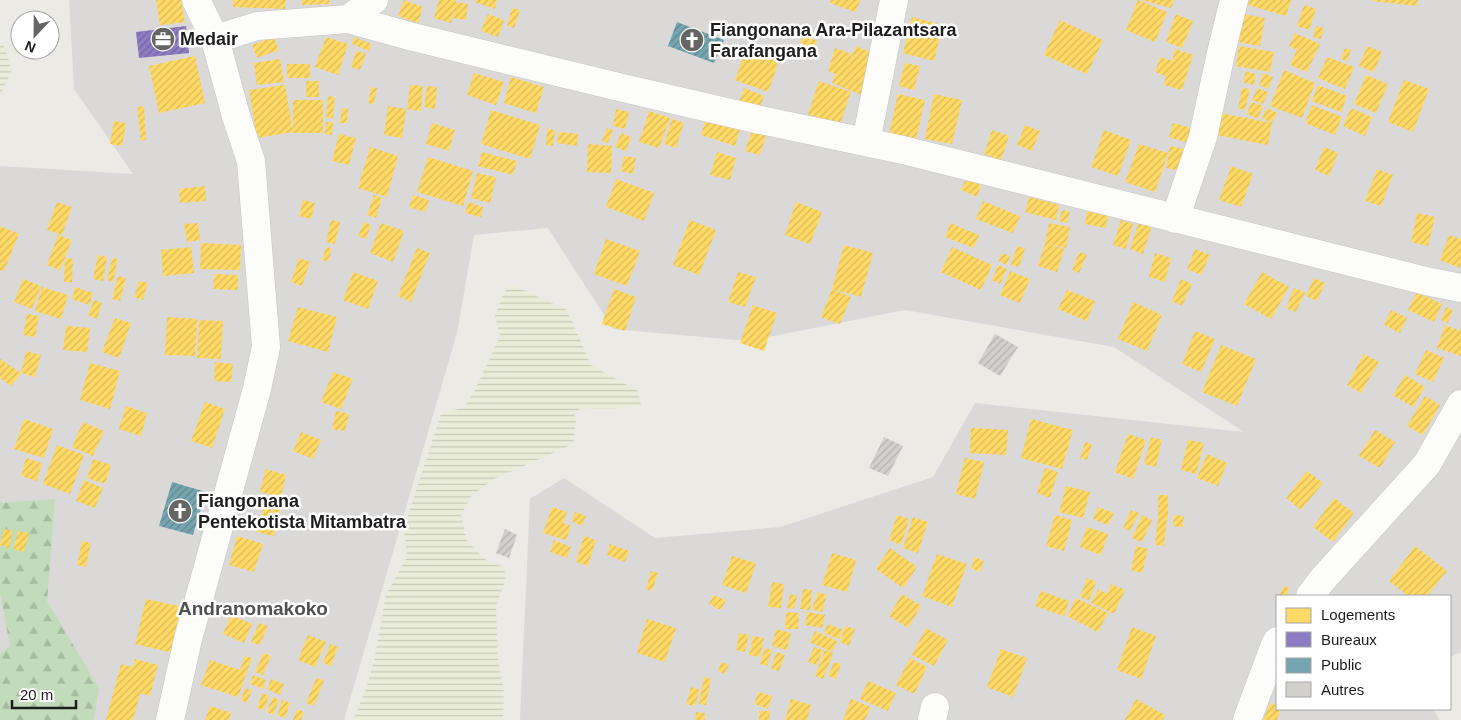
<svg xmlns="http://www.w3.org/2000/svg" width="1461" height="720" viewBox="0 0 1461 720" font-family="Arial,sans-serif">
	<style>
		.residential { fill: #dad9d7 }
		.farmland { fill: url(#farmland-rules) }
		.forest { fill: url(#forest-firs) }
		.homes { fill: url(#homes-hatch) }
		.offices { fill: url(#offices-hatch) }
		.public { fill: url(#public-hatch) }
		.building { fill: url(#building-hatch) }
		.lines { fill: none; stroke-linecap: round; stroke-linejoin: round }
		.minor-casing { stroke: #c4c4c1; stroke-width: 29 }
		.minor { stroke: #fcfcfb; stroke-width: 28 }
		.labels { text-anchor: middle; stroke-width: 5; stroke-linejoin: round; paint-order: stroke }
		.poi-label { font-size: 18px; font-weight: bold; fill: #1d1d1d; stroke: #fff; text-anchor: start }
		.neighbourhood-label { font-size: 19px; font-weight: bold; fill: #505050; stroke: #fff }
	</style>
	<defs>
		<pattern id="farmland-rules" width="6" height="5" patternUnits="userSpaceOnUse" patternTransform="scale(1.25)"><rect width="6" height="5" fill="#e9ecd8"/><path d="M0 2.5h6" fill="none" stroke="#c7cab9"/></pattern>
		<pattern id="forest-firs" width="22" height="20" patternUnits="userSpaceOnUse" patternTransform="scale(1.25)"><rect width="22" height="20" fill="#c2dbba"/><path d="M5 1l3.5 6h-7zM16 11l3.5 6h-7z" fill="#a6bc9f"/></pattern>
		<pattern id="homes-hatch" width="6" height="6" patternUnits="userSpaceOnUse" patternTransform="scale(1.25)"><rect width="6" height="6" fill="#ffd966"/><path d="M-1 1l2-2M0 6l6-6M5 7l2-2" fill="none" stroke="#daba58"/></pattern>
		<pattern id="offices-hatch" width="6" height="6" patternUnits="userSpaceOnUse" patternTransform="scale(1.25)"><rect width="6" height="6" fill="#8e7cc3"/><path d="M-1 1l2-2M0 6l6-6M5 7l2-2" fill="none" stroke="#73659e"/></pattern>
		<pattern id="public-hatch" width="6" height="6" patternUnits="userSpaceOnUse" patternTransform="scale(1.25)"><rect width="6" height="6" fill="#76a5af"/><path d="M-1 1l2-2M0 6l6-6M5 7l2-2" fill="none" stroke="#60868e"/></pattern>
		<pattern id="building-hatch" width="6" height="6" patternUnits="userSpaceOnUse" patternTransform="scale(1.25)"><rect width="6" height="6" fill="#d2d0cc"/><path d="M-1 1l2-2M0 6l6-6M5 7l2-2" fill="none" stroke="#b4b2af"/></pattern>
	</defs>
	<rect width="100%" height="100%" fill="#ebeae5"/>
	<path class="residential" d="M69 0H1461V652L1450 657V596H1277V709H1434L1439 720H520L530 499 564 478 655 538 780 527 933 477 975 403 1244 432 1114 347 905 310 748 341 613 329 548 228 474 235 457 333 344 720H0V166L133 174 74 89Z"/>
	<path class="farmland" d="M0 42 3 43 12 70 0 96Z
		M512 285 565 309 572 321 591 365 638 391 641 405 609 409 582 408 574 412 576 422 573 444 492 480 471 496 461 515 467 541 486 560 504 567 506 580 496 605 498 659 504 693 503 720H353L367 686 374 661 386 595 407 557 404 528 441 414 465 407 474 392 500 336 495 316 504 292Z"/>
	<path class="forest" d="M55 499 47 601 99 688 94 720H0V654L10 646 0 592V503Z"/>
	<path class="homes" d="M156 0H181L185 22 160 25Z
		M233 0H286L285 9 233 7Z
		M302 0H329L330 4 302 5Z
		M404 0 423 7 418 23 398 16Z
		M439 0H456L455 2 468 4 466 20 453 18 455 5 451 23 434 18Z
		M476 0H497L495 9 475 2Z
		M831 0H860L856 12 830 3Z
		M1138 0 1167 12 1155 42 1126 30Z
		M1141 0H1174L1171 8Z
		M1250 0H1291L1286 16 1248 5Z
		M1373 0H1418L1417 6 1373 1Z
		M1304 5 1316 9 1309 30 1297 26Z
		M512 8 520 10 514 28 507 26Z
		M488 14 504 20 498 37 481 31Z
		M1176 14 1193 21 1182 48 1166 42Z
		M1243 14 1265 18 1260 46 1238 42Z
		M912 17 943 25 934 61 903 53Z
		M1060 20 1103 40 1087 74 1044 55Z
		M1316 26 1324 28 1321 39 1313 37Z
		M1295 33 1320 44 1307 72 1290 65 1297 50 1289 46Z
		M803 35 817 41 814 49 800 43Z
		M274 37 279 50 257 58 252 45Z
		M326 37 348 44 338 75 315 67Z
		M354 37 371 44 369 51 352 44Z
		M747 46 780 58 768 92 735 80Z
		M856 46 880 56 862 95 832 83 835 74 860 84 828 71 835 48 852 54 848 66Z
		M1239 46 1274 52 1270 72 1236 66Z
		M1367 46 1382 52 1374 72 1359 66Z
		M1345 48 1351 50 1347 61 1341 59Z
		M1175 49 1193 55 1182 90 1164 85 1166 76 1155 72 1160 57 1172 61Z
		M356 51 366 54 360 70 351 67Z
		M195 56 205 103 159 113 149 66Z
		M1327 57 1354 67 1345 89 1318 78Z
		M280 59 284 82 257 85 254 63Z
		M905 63 920 66 914 90 899 86Z
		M287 64H310V78H287Z
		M1284 70 1315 83 1302 118 1270 106Z
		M1246 71 1256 74 1254 85 1243 82Z
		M474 73 504 82 496 105 467 95Z
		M1263 73 1273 77 1268 89 1259 85Z
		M1366 75 1388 84 1376 113 1354 104Z
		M511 77 544 87 536 113 504 103Z
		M1404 80 1429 89 1413 132 1388 122Z
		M306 81H319V97H306Z
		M819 81 851 92 840 125 808 114Z
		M285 85 293 132 257 138 249 90Z
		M410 85 423 86 421 111 407 109Z
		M1318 85 1347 96 1341 112 1312 101Z
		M427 86 437 87 435 109 424 107Z
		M371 87 377 88 374 104 368 103Z
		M744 88 764 96 758 113 738 105Z
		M1242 88 1250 89 1245 110 1238 108Z
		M1257 88 1268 92 1263 104 1252 100Z
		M898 94 925 100 916 140 889 134Z
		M934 94 962 100 952 144 925 139Z
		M328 96 335 97 333 118H326Z
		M293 100H323V133H293Z
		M1251 102 1263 106 1258 119 1247 114Z
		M1312 105 1342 117 1335 135 1305 123Z
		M144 106 146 140 141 141 137 107Z
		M388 106 406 109 402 138 384 135Z
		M342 108 348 109 347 123H340Z
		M1267 108 1277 113 1272 123 1268 145 1216 135 1220 113 1272 123 1262 118Z
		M1351 108 1372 117 1365 136 1343 126Z
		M616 109 629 112 625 129 613 126Z
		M491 110 540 125 530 159 481 144Z
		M649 111 670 118 659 148 639 142Z
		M672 119 684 123 676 148 664 144Z
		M706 119 740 129 735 146 701 135Z
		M114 121 126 123 122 146 110 144Z
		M326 122H333L332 135 325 134Z
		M432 123 455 130 449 151 426 144Z
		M1173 123 1192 128 1188 143 1169 137Z
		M1025 125 1040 131 1032 151 1017 145Z
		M607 128 613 130 608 143 602 141Z
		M547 129 555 130 553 146 546 145Z
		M992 130 1009 136 1001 160 984 154Z
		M1104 130 1131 140 1118 176 1091 167Z
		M752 131 766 135 760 155 745 151Z
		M559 132 578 134 577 146 557 143Z
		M621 133 631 137 626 151 615 147Z
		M339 134 356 138 349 165 332 161Z
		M588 144 612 146 611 173 587 172Z
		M1139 144 1168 153 1155 192 1125 182Z
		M1170 146 1190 150 1186 172 1166 168Z
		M370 147 398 156 387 197 358 188Z
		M1324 147 1338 153 1329 176 1315 170Z
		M482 152 517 161 513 175 478 166Z
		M717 152 736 158 730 180 710 175Z
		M624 156 636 158 633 174 621 171Z
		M428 157 473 171 463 206 417 192Z
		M1231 166 1253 174 1241 207 1219 200Z
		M1377 169 1393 175 1381 206 1365 201Z
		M477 173 496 177 490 203 471 198Z
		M616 179 654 193 644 221 606 207Z
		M966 179 981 185 977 197 961 190Z
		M205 186 206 201 180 203 179 189Z
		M374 195 382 198 376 218 367 215Z
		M413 195 429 200 425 212 409 207Z
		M1029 197 1059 205 1056 220 1025 212Z
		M303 200 315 203 311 219 299 216Z
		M983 201 1020 216 1013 233 976 219Z
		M57 202 72 207 62 235 47 230Z
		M468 202 483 207 481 217 465 213Z
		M796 202 822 212 810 244 785 235Z
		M1088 206 1109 210 1106 228 1085 224Z
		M1062 210 1070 212 1067 223 1059 221Z
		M1417 213 1435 217 1428 246 1411 242Z
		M331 220 340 222 335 244 326 242Z
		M690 220 716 230 699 275 673 265Z
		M1121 220 1133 224 1126 249 1113 245Z
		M1139 221 1152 225 1143 254 1130 249Z
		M364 222 371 225 366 239 358 236Z
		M198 223 200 240 187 242 184 224Z
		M381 223 404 231 393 262 370 253Z
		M950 223 979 235 974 248 945 237Z
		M1049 223 1070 227 1066 248 1047 244 1064 249 1057 272 1038 266 1045 243Z
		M0 226 19 234 4 271 0 270Z
		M58 235 72 240 60 270 47 265Z
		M1449 235 1461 239V263L1459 268 1440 260Z
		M606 239 640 251 627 286 594 274Z
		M201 243 241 245 240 270 200 269Z
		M844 245 873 253 861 297 832 289 851 297 840 324 821 317 832 289Z
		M1017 246 1025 249 1019 267 1011 265Z
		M191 247 194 273 163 276 161 250Z
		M326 247 332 249 328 262 322 260Z
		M952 247 992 265 981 290 941 272Z
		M417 248 430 253 411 302 398 296Z
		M1195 249 1210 255 1201 275 1187 269Z
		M1079 252 1087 255 1079 273 1072 270Z
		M1002 253 1010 256 1007 265 998 261Z
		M1155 253 1171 258 1165 282 1149 277Z
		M98 255 107 257 103 281 93 279Z
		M65 258 73 259 72 282H64Z
		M112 258 118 259 113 282 107 280Z
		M299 258 310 262 302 286 291 282Z
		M998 265 1007 269 1000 284 992 280Z
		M1010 271 1030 279 1020 303 1000 295Z
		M353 272 378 281 368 309 343 300Z
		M738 272 756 277 745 307 728 302Z
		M1262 272 1289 287 1271 319 1244 304Z
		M214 274 238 275V290L213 289Z
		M118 276 126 278 120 301 112 299Z
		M1314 278 1325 283 1317 301 1306 296Z
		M23 279 41 286 32 309 14 302Z
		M1181 279 1192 284 1182 306 1172 301Z
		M139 281 148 283 143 300 134 297Z
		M42 287 68 295 61 319 35 311Z
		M75 287 93 293 89 305 72 299Z
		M1294 288 1305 292 1296 312 1286 308Z
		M614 289 636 297 625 331 602 324Z
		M1067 290 1095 301 1087 321 1058 309Z
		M1417 292 1442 304 1434 322 1408 310Z
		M94 300 102 303 97 319 88 315Z
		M1133 302 1162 315 1147 351 1118 339Z
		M753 305 777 313 764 351 740 343Z
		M298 307 337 317 328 352 288 341Z
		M1446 307 1453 310 1448 323 1441 320Z
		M1391 310 1407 318 1400 333 1384 325Z
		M27 314 39 316 35 337 23 335Z
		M167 317 197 319 195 356 165 355Z
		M115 318 131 323 119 358 102 352Z
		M199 320 223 321 221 359 197 358Z
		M1445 325 1461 331V356L1437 348Z
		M66 326 90 328 87 352 63 350Z
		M1195 331 1215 339 1201 372 1182 364Z
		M1221 345 1256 359 1237 406 1202 392Z
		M1426 350 1444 358 1433 382 1415 374Z
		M26 351 41 355 35 377 21 373Z
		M1364 354 1379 362 1361 393 1347 385Z
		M0 359 21 373 11 386 0 378Z
		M215 362 233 364 231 382 214 381Z
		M90 363 120 371 110 409 80 400Z
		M333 372 353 379 341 409 321 402Z
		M1405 375 1425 387 1413 407 1393 395Z
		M1425 396 1440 405 1423 435 1407 426Z
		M205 402 225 409 212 448 191 441Z
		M126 406 147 413 141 436 119 429Z
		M336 411 349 414 345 431 332 429Z
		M24 419 53 429 44 458 14 449Z
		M1031 419 1073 430 1062 469 1021 458Z
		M83 422 104 431 93 456 72 447Z
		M971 428 1008 430 1006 455 970 453Z
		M1375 430 1395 442 1380 468 1359 456Z
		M301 432 321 440 313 459 293 451Z
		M1128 434 1146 440 1133 479 1115 472Z
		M1151 437 1162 440 1156 467 1144 464Z
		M1188 440 1204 443 1196 474 1181 470Z
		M1085 442 1092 444 1087 460 1080 458Z
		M57 445 84 455 70 494 43 484Z
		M1207 454 1227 463 1218 486 1197 478Z
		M26 458 42 463 37 481 21 476Z
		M965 458 984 462 975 499 956 494Z
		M93 459 111 465 105 484 87 478Z
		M1045 468 1058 472 1050 498 1037 493Z
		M266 469 286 475 281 497 260 492Z
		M1307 471 1323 483 1301 510 1286 498Z
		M84 480 103 488 95 508 76 501Z
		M1066 486 1090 492 1083 518 1059 512Z
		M1158 495H1168V518H1167L1164 546 1155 545 1158 518Z
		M266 498 283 502 274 536 257 532Z
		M1334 498 1354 513 1333 542 1313 527Z
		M552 507 567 512 563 523 571 526 566 540 543 533Z
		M1098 507 1114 513 1108 525 1093 519Z
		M1131 510 1139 513 1130 531 1123 528Z
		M575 512 586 516 582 526 572 521Z
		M897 515 909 519 901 545 889 540Z
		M1055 515 1072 520 1064 551 1046 546Z
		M1142 515 1152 520 1142 542 1132 538Z
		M1174 515 1184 516 1183 527 1173 526Z
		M913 517 928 522 918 553 903 548Z
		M1087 527 1108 534 1101 555 1080 547Z
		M4 529 13 531 9 548 0 545Z
		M18 531 29 533 24 552 13 549Z
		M237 536 263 544 254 572 229 565Z
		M584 536 596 540 588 566 576 562Z
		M554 540 571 547 567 558 550 552Z
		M82 541 91 543 86 567 77 565Z
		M610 544 629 551 625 562 607 555Z
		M1136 546 1148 549 1142 573 1131 570Z
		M1415 546 1447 571 1427 596H1408L1389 581Z
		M890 548 917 567 903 588 876 569Z
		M832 553 856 560 847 592 822 585Z
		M937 554 967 564 952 607 922 596Z
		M732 556 756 563 746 593 722 585Z
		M975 557 984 561 980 572 971 568Z
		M651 571 658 573 652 591 646 589Z
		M1087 578 1096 582 1089 600 1080 597Z
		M772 582 784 584 781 608 768 607Z
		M1111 584 1125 590 1114 614 1091 603 1098 589 1107 594Z
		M1284 586 1289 588 1286 596H1279Z
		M803 589 812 590 810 610 800 609Z
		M1041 591 1069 601 1064 616 1035 606Z
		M818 592 827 595 822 612 812 609Z
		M790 594 797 596 794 609 787 608Z
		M902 594 921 606 908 628 889 616Z
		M713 595 726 600 721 610 709 604Z
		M1076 598 1108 613 1098 632 1067 616Z
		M146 599 184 607 173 653 135 644Z
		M786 612 799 613 798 629H785Z
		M807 612 825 615 822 628 805 625Z
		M231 615 252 624 244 643 223 634Z
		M647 619 676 628 665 662 637 653Z
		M259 623 268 626 260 645 251 642Z
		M828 624 843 630 839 639 824 633Z
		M845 626 855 629 849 646 840 642Z
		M1132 627 1156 636 1141 679 1117 670Z
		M926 628 948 640 934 666 912 655Z
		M776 629 791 633 787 650 772 646Z
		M815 631 837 641 832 652 810 642Z
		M739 633 749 635 745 652 736 650Z
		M308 635 326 642 315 667 298 660Z
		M753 636 764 638 760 657 749 655Z
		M330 644 338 647 331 666 323 663Z
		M814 647 823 650 817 665 808 662Z
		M765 648 772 650 767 666 760 664Z
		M1001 649 1027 658 1013 697 987 687Z
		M825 650 833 653 823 679 815 676Z
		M776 652 785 655 779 671 771 669Z
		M263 653 271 656 263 675 255 672Z
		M245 656 252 658 238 697 201 685 210 660 240 670Z
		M910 658 927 667 914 694 896 685Z
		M135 659 158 665 150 696 140 693 133 720H106L121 664 133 667Z
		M721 662 729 665 725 674 718 671Z
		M834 662 841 664 836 679 828 676Z
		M253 675 266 680 263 689 250 684Z
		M704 677 711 679 706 705 699 704Z
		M316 678 324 680 314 706 306 703Z
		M271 679 284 684 280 695 267 689Z
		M868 681 896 693 888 711 860 699Z
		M691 687 700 690 695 706 686 704Z
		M245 688 252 690 247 703 241 700Z
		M758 692 772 696 768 709 754 704Z
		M262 693 269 696 264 710 257 708Z
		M272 697 279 700 273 715 267 712Z
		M791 699 811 705 807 720H785Z
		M851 699 871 707 865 720H843Z
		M1136 699 1165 715 1163 720H1125Z
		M282 700 290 703 285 718 277 715Z
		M1270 703 1277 706V709H1281L1277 720H1263Z
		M210 706 231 713 229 720H205Z
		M297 709 304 712 301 720H293Z
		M759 711H770L769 720H759Z
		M696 712 705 713V720H695Z"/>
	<path class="offices" d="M186 26 189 53 139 58 136 32Z"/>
	<path class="public" d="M677 22 724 40 714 63 668 46Z
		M172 482 206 492 193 535 159 526Z"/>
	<path class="building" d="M995 334 1018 347 1000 376 978 363Z
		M884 437 903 446 888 476 869 468Z
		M505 529 517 535 509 558 496 553Z"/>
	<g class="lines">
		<g class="minor-casing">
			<path id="minor" d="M348 19 374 0
				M215 39 257 26 348 19 413 37 623 88 756 119 903 150 1426 281 1461 288
				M866 142 894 0
				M1175 219 1203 137 1221 53 1234 0
				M1310 596 1322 580 1427 464 1461 404
				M170 720 188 639 257 389 266 347 251 161 236 116 215 39 196 0
				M932 720 935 707
				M1247 720 1275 645 1277 641"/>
		</g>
		<use href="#minor" class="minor"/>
	</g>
	<defs>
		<g id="office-disc" transform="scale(1.25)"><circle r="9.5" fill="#656563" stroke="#fff"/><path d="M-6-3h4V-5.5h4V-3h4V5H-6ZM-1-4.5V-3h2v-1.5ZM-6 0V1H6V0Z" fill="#fff"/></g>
		<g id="church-disc" transform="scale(1.25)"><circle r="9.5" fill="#656563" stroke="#fff"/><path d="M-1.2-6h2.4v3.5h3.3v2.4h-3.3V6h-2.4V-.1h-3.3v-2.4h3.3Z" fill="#fff"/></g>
	</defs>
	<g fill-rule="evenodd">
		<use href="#office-disc" x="163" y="39"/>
		<use href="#church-disc" x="692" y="40"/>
		<use href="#church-disc" x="180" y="511"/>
	</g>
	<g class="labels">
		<g class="poi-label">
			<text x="710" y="36">Fiangonana Ara-Pilazantsara<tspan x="710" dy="21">Farafangana</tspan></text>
			<text x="180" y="45">Medair</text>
			<text x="198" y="507">Fiangonana<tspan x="198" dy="21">Pentekotista Mitambatra</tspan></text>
		</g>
		<g class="neighbourhood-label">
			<text x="253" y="615">Andranomakoko</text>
		</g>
	</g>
	<rect x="1276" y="595" width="175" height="115" fill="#ffffff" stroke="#a5a5a5"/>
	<rect x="1286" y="608" width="25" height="15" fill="#ffd966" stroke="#a5a5a5"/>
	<text x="1321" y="620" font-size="15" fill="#1d1d1d">Logements</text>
	<rect x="1286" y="632" width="25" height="15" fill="#8e7cc3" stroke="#a5a5a5"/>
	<text x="1321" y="645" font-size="15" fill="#1d1d1d">Bureaux</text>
	<rect x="1286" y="658" width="25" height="15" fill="#76a5af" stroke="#a5a5a5"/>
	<text x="1321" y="670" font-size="15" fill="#1d1d1d">Public</text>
	<rect x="1286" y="682" width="25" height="15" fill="#d2d0cc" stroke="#a5a5a5"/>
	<text x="1321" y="695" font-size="15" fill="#1d1d1d">Autres</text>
	<g transform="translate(35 35) rotate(202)"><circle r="24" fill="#ffffff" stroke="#a5a5a5"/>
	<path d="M0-4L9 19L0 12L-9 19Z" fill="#656563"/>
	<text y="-8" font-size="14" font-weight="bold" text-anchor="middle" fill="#1d1d1d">N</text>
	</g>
	<path d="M12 700v8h64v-8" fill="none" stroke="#1d1d1d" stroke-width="2.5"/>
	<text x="20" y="700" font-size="15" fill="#1d1d1d" stroke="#ffffff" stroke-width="4" paint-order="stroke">20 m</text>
</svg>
